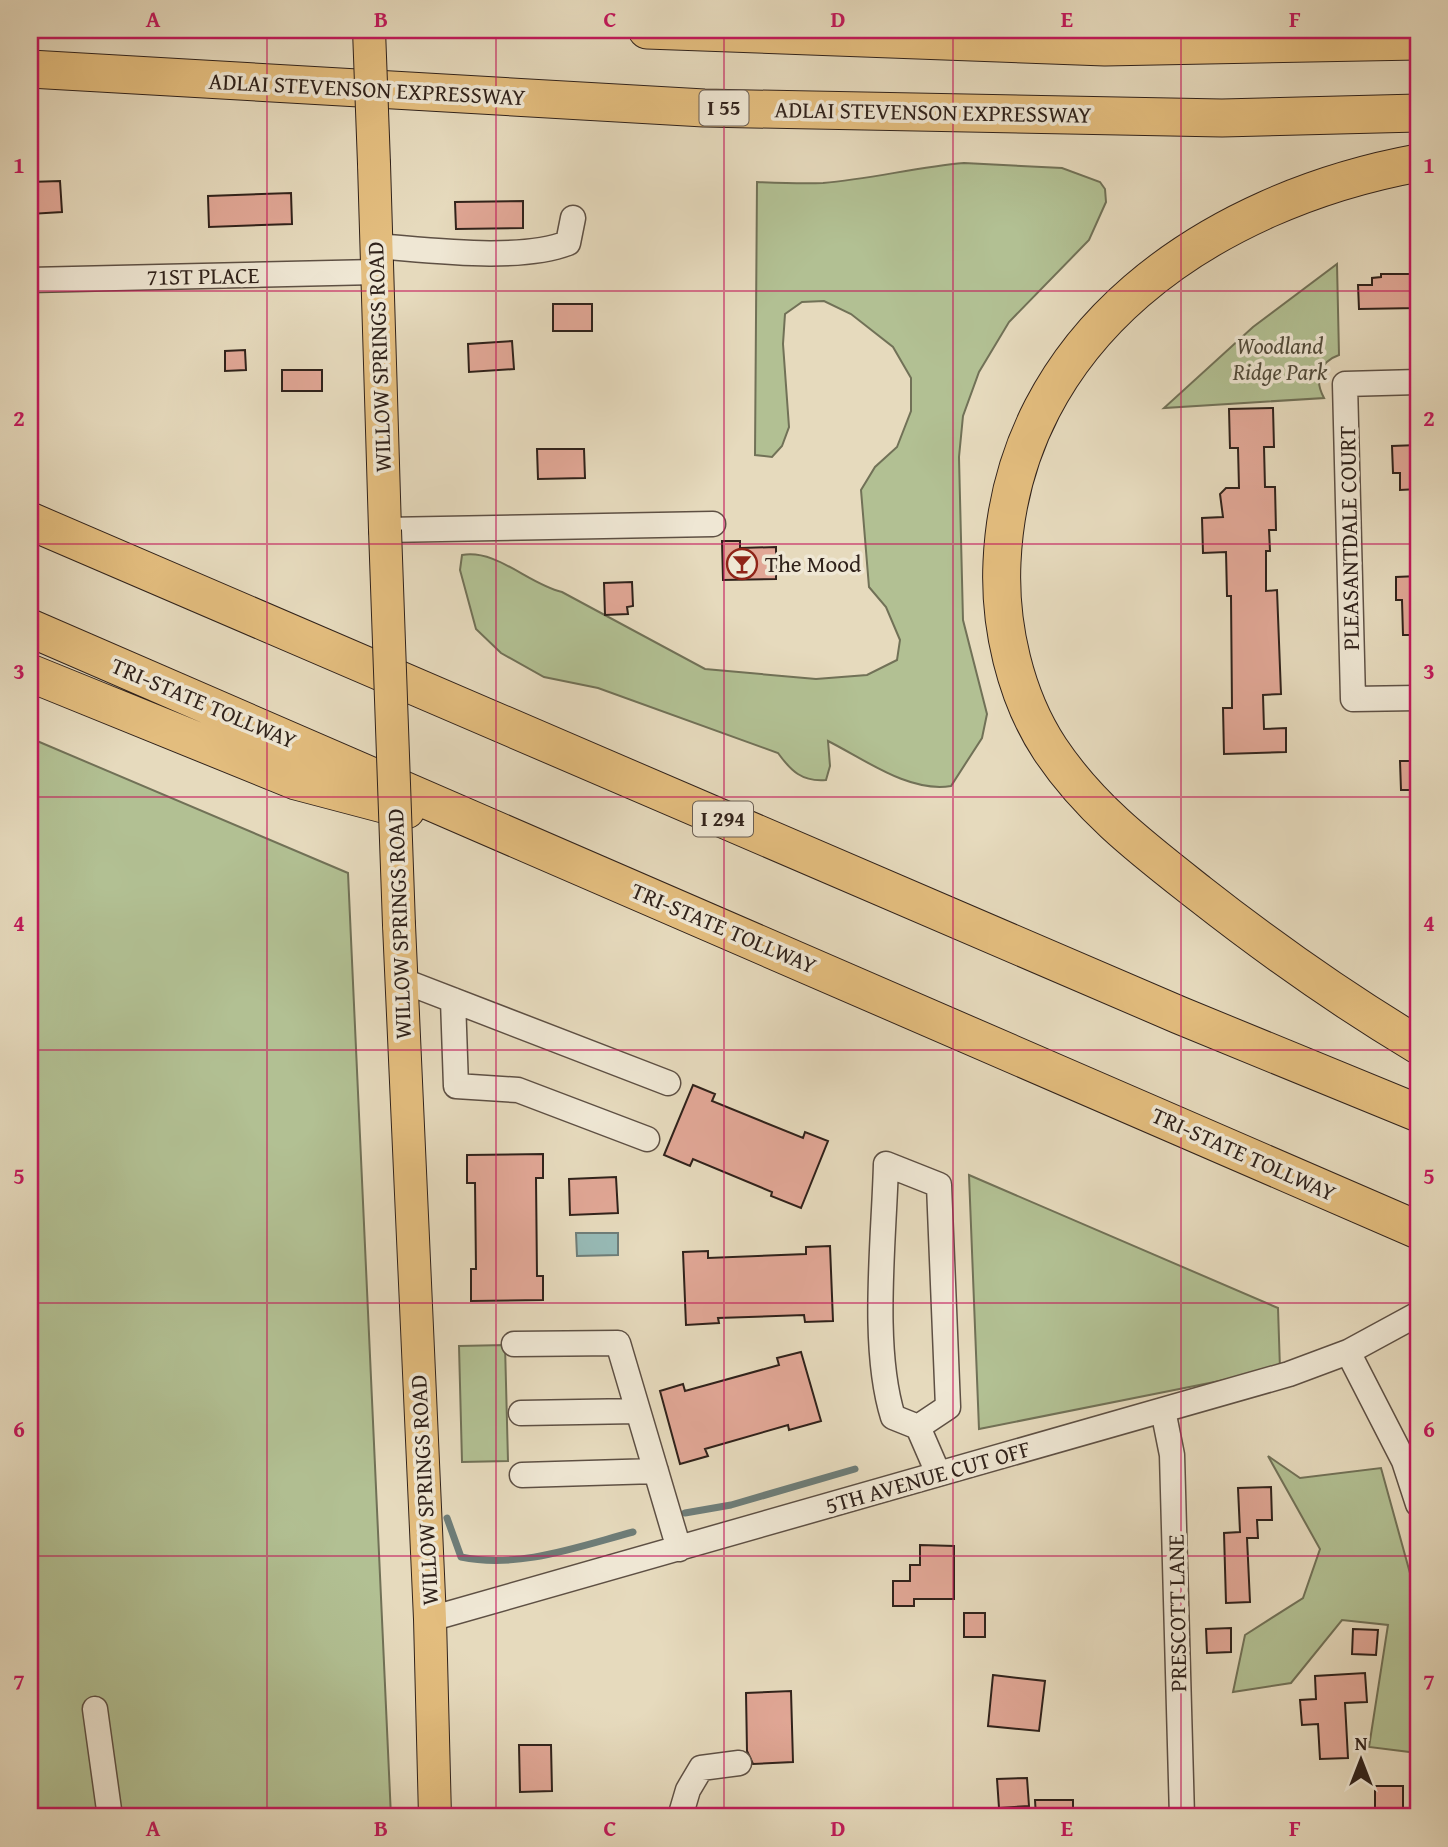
<svg xmlns="http://www.w3.org/2000/svg" width="1448" height="1847" viewBox="0 0 1448 1847" font-family="'Gentium Book Plus',serif">
	<style>
		.green { fill: #b2c093; stroke: #717157; stroke-width: 2 }
		.water { fill: #97bab6; stroke: #6e7d78; stroke-width: 2 }
		.lines { fill: none; stroke-linecap: round; stroke-linejoin: round }
		.stream { stroke: #6e7d78; stroke-width: 7 }
		.building { fill: #e1a796; stroke: #30221b; stroke-width: 2 }
		.minor-casing { stroke: #5e5044; stroke-width: 27 }
		.major-casing { stroke: #30221b; stroke-width: 34 }
		.highway-casing { stroke: #30221b; stroke-width: 39 }
		.minor { stroke: #efe7d4; stroke-width: 24 }
		.major { stroke: #e3bd7e; stroke-width: 32 }
		.highway { stroke: #e3bd7e; stroke-width: 37 }
		.major-bridge-casing { stroke: #30221b; stroke-width: 34; stroke-linecap: butt }
		.major-bridge { stroke: #e3bd7e; stroke-width: 32 }
		.grid { fill: none; stroke: #c2185b; stroke-width: 2; stroke-opacity: 0.55 }
		.labels { text-anchor: middle; stroke-width: 7; stroke-linejoin: round; paint-order: stroke }
		.shield { fill: #efe7d4; stroke: #695d52; stroke-width: 2 }
		.shield-label { font-size: 21px; font-weight: bold; fill: #30221b }
		.street-label { font-size: 23px; fill: #30221b; stroke: #efe7d4 }
		.park-label { font-size: 23px; font-style: italic; fill: #504a39; stroke: #efe7d4 }
		.poi-label { font-size: 23px; fill: #30221b; stroke: #efe7d4; text-anchor: start }
		.neatline { fill: none; stroke: #c2185b; stroke-width: 2.5 }
		.grid-label { font-size: 23px; text-anchor: middle; font-weight: bold; fill: #c2185b }
	</style>
	<rect width="100%" height="100%" fill="#e6dabd"/>
	<filter id="stains"><feTurbulence type="fractalNoise" baseFrequency=".00286" numOctaves="4"/><feColorMatrix values="0 0 0 0 .2 0 0 0 0 .09 0 0 0 0 .02 0 0 0 .5 -.17"/></filter>
	<radialGradient id="worn" r=".72"><stop offset=".6" stop-color="#630" stop-opacity="0"/><stop offset="1" stop-color="#630" stop-opacity=".3"/></radialGradient>
	<path class="green" d="M964 163 1062 168 1100 182 1105 189 1106 202 1089 240 1009 322 979 372 963 416 959 457 963 620 987 714 982 738 951 786C909 793 864 759 828 741L830 766 826 780C802 782 791 771 778 753L598 688 544 677 501 653 476 629 460 570 462 555C497 549 528 584 562 592L705 669 816 679 867 675 897 660 900 640 886 607 869 587 861 490 875 467 897 447 911 411V378L893 347 851 314 824 301 802 302 785 314 783 344 789 427 782 446 772 457 755 455 757 182C779 183 802 184 823 183 871 179 917 167 964 163Z
		M1337 264 1339 355C1319 362 1314 380 1324 398L1164 408 1253 327Z
		M30 738 348 873 391 1817H30Z
		M969 1175 1278 1308 1280 1369 979 1429Z
		M505 1345 508 1461 462 1462 459 1346Z
		M1268 1456 1300 1478 1381 1468 1413 1584 1418 1589V1753L1369 1747 1388 1625 1342 1620 1291 1683 1233 1692 1245 1635 1303 1598 1320 1549Z"/>
	<path class="water" d="M576 1233H618V1255L577 1256Z"/>
	<g class="lines">
		<path class="stream" d="M685 1513 731 1505 855 1469
			M447 1518 461 1557C518 1569 577 1547 633 1532"/>
	</g>
	<path class="building" d="M60 181 62 212 30 214V182Z
		M291 193 292 224 209 227 208 196Z
		M523 201V228L456 229 455 202Z
		M1381 274H1418V308L1359 309 1358 285H1372V278L1381 277Z
		M553 304H592V331H553Z
		M512 341 514 369 469 372 468 344Z
		M245 350 246 370 225 371V351Z
		M282 370H322V391H282Z
		M1273 408 1274 447H1264L1265 487H1275L1276 530H1269L1270 551H1266V591L1277 590 1281 694 1263 695 1264 729 1286 728V752L1224 754 1223 708H1232L1231 596H1227L1226 552 1203 553 1202 518 1223 517 1220 494 1226 488H1239L1238 448H1230L1229 409Z
		M1418 445V489L1400 490V473H1393L1392 446Z
		M537 449H584L585 478 538 479Z
		M722 541H740V548L776 547V579L723 580Z
		M1418 576V635H1403L1402 600H1396V577Z
		M632 582 633 606 627 607 628 614 605 615 604 583Z
		M1400 761H1418V790H1401Z
		M693 1085 715 1094 712 1101 803 1138 805 1132 828 1141 801 1208 771 1196 772 1192 693 1159 690 1166 664 1155Z
		M543 1154V1178H536L537 1276H543V1300L471 1301V1269H476L475 1183H467V1155Z
		M616 1177 618 1213 570 1215 569 1179Z
		M830 1246 833 1321 805 1322 804 1315 718 1318 719 1323 686 1325 683 1252 708 1251V1258L806 1254V1247Z
		M801 1352 821 1421 789 1430 788 1425 705 1449 708 1456 680 1464 660 1391 683 1384 685 1391 779 1365 777 1358Z
		M1271 1487 1272 1520H1257L1258 1538H1247L1250 1602 1226 1603 1224 1533 1240 1532 1238 1488Z
		M920 1545 954 1546V1599H914V1606H893V1581H910V1565H920Z
		M964 1613H985V1637H964Z
		M1231 1628V1652L1207 1653 1206 1629Z
		M1353 1629 1378 1630 1376 1655 1352 1654Z
		M1365 1673 1367 1702 1345 1703 1348 1758 1320 1759 1318 1724 1302 1725 1300 1700 1316 1699 1315 1676Z
		M993 1675 1045 1681 1039 1731 988 1726Z
		M791 1691 793 1762 753 1764 747 1751 746 1693Z
		M519 1745H551L552 1791 520 1792Z
		M1027 1778 1029 1806 999 1808 997 1779Z
		M1375 1786H1403V1808H1375Z
		M1035 1800H1073V1817H1036Z"/>
	<g class="lines">
		<g class="minor-casing">
			<path id="minor" d="M376 246C430 250 518 262 568 243L573 218
				M30 280 376 272
				M1418 382 1345 384 1353 699 1418 698
				M385 530 713 524
				M401 980 668 1083
				M453 1000 456 1086 518 1090 647 1139
				M514 1344 618 1343 679 1549
				M1348 1352 1404 1461 1418 1504
				M1163 1410 1172 1455 1182 1817
				M521 1413 638 1411
				M918 1427 948 1407 939 1185 886 1164C884 1240 871 1347 893 1417L918 1427 938 1473
				M522 1475 656 1471
				M430 1619 1289 1374 1348 1352 1418 1314
				M95 1709 110 1817
				M680 1817 688 1790 701 1768 739 1763"/>
		</g>
		<g class="major-casing">
			<path id="major" d="M374 164 385 530
				M399 925 430 1619 435 1817"/>
		</g>
		<g class="highway-casing">
			<path id="highway" d="M647 30 1105 47 1418 41
				M30 69 704 108 1222 118 1418 113
				M1418 163C1211 201 1012 334 1002 562 999 625 1015 696 1050 749 1090 809 1143 849 1199 893 1269 948 1341 999 1418 1045
				M30 521 1179 1015 1418 1113
				M30 628 1418 1230
				M30 673 296 781 406 810"/>
		</g>
		<use href="#minor" class="minor"/>
		<use href="#major" class="major"/>
		<use href="#highway" class="highway"/>
		<g class="major-bridge-casing">
			<path id="major-bridge" d="M369 30 374 164
				M385 530 399 925"/>
		</g>
		<use href="#major-bridge" class="major-bridge"/>
	</g>
	<path class="grid" d="M267 30V1817M496 30V1817M724 30V1817M953 30V1817M1181 30V1817M30 291H1418M30 544H1418M30 797H1418M30 1050H1418M30 1303H1418M30 1556H1418"/>
	<defs>
		<g id="bar-ring" transform="scale(1.575)"><circle r="9.5" fill="#efe7d4" stroke="#8f2418" stroke-width="1.5"/><path d="M-6-5H6L.8 .8V4.5H3.5V6h-7V4.5H-.8V.8Z" fill="#8f2418"/></g>
	</defs>
	<g fill-rule="evenodd">
		<use href="#bar-ring" x="742" y="564"/>
	</g>
	<g class="labels">
		<g class="shield">
			<rect x="699.5" y="90.5" width="49" height="35" rx="5"/>
			<rect x="693" y="801.5" width="60" height="35" rx="5"/>
		</g>
		<g class="shield-label">
			<text x="724" y="115">I 55</text>
			<text x="723" y="826">I 294</text>
		</g>
		<g class="street-label">
			<text transform="translate(367 89) rotate(3)" y="8">ADLAI STEVENSON EXPRESSWAY</text>
			<text transform="translate(933 112) rotate(1)" y="8">ADLAI STEVENSON EXPRESSWAY</text>
			<text transform="translate(203 276) rotate(-1)" y="8">71ST PLACE</text>
			<text transform="translate(379 357) rotate(-92)" y="8">WILLOW SPRINGS ROAD</text>
			<text transform="translate(1349 538) rotate(-91)" y="8">PLEASANTDALE COURT</text>
			<text transform="translate(204 703) rotate(23)" y="8">TRI-STATE TOLLWAY</text>
			<text transform="translate(399 924) rotate(-92)" y="8">WILLOW SPRINGS ROAD</text>
			<text transform="translate(724 928) rotate(23)" y="8">TRI-STATE TOLLWAY</text>
			<text transform="translate(1244 1154) rotate(24)" y="8">TRI-STATE TOLLWAY</text>
			<text transform="translate(928 1477) rotate(-16)" y="8">5TH AVENUE CUT OFF</text>
			<text transform="translate(424 1490) rotate(-93)" y="8">WILLOW SPRINGS ROAD</text>
			<text transform="translate(1177 1613) rotate(-91)" y="8">PRESCOTT LANE</text>
		</g>
		<g class="park-label">
			<text x="1280" y="354">Woodland<tspan x="1280" dy="26">Ridge Park</tspan></text>
		</g>
		<g class="poi-label">
			<text x="765" y="572">The Mood</text>
		</g>
	</g>
	<rect width="1448" height="1847" fill="none" stroke="#e6dabd" stroke-width="77"/>
	<g transform="translate(1361 1760)" stroke="#efe7d4" stroke-width="5" paint-order="stroke">
	<path d="M0-5L12 26L0 18L-12 26Z" fill="#30221b"/>
	<text y="-10" font-size="19" font-weight="bold" text-anchor="middle" fill="#30221b">N</text>
	</g>
	<rect x="38" y="38" width="1372" height="1770" class="neatline"/>
	<g class="grid-label">
		<text x="153" y="27">A</text>
		<text x="381" y="27">B</text>
		<text x="610" y="27">C</text>
		<text x="838" y="27">D</text>
		<text x="1067" y="27">E</text>
		<text x="1295" y="27">F</text>
		<text x="19" y="173">1</text>
		<text x="1429" y="173">1</text>
		<text x="19" y="426">2</text>
		<text x="1429" y="426">2</text>
		<text x="19" y="679">3</text>
		<text x="1429" y="679">3</text>
		<text x="19" y="931">4</text>
		<text x="1429" y="931">4</text>
		<text x="19" y="1184">5</text>
		<text x="1429" y="1184">5</text>
		<text x="19" y="1437">6</text>
		<text x="1429" y="1437">6</text>
		<text x="19" y="1690">7</text>
		<text x="1429" y="1690">7</text>
		<text x="153" y="1836">A</text>
		<text x="381" y="1836">B</text>
		<text x="610" y="1836">C</text>
		<text x="838" y="1836">D</text>
		<text x="1067" y="1836">E</text>
		<text x="1295" y="1836">F</text>
	</g>
	<rect width="100%" height="100%" filter="url(#stains)"/>
	<rect width="100%" height="100%" fill="url(#worn)"/>
</svg>
